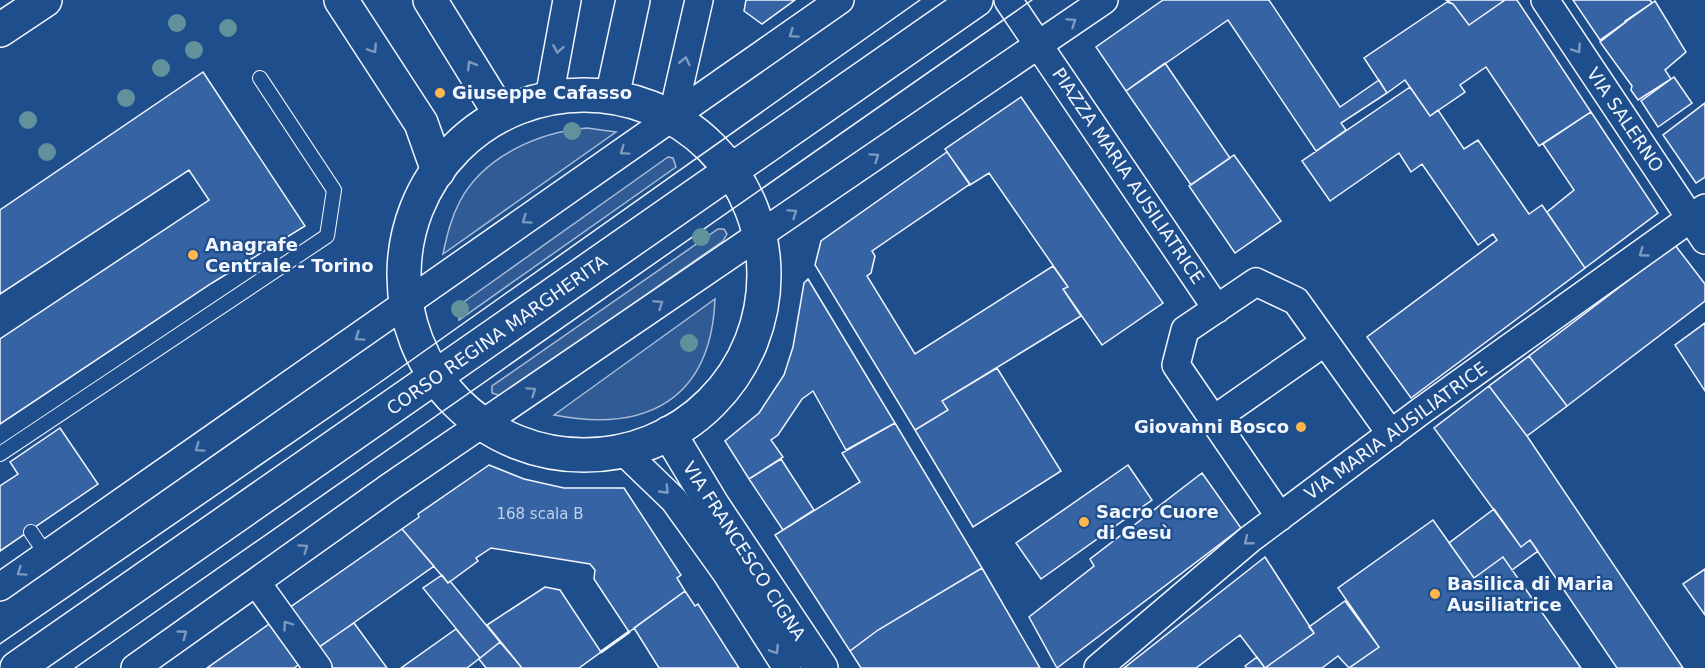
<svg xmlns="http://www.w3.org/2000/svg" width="1705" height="668" viewBox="0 0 1705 668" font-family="'DejaVu Sans',sans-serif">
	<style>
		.green { fill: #305b95; stroke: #a8bbd7; stroke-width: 1.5 }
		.building { fill: #3563a3; stroke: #f2f6ff; stroke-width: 1.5 }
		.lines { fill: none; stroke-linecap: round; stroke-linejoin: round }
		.lane-casing { stroke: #f2f6ff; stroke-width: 16 }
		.street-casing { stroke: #f2f6ff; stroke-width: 30 }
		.secondary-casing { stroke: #f2f6ff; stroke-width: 36 }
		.primary-casing { stroke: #f2f6ff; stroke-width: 36 }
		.lane { stroke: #1f4e8c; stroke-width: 14 }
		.street { stroke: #1f4e8c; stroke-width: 27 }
		.secondary { stroke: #1f4e8c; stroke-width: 33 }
		.primary { stroke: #1f4e8c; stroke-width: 33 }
		.tram { stroke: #f2f6ff; stroke-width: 1.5 }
		.wall { stroke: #f2f6ff; stroke-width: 3 }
		.tree { fill: #61919a }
		.oneway { stroke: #7e9ac0 }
		.poi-dot { fill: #ffb74d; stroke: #1f4e8c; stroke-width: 2 }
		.labels { text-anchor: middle; stroke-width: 4.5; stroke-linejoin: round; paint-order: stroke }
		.number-label { font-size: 15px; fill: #c3d1e8 }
		.poi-label { font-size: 18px; font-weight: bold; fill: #f2f6ff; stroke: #1f4e8c; text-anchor: start }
		.street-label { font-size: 18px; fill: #f2f6ff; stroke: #1f4e8c }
	</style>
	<rect width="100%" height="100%" fill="#1f4e8c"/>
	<path class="green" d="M587 128 616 132 443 254C447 235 451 218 460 201 484 156 539 132 587 128Z
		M668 157 673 158 676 167 459 320 458 306Z
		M718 229H724L727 234 723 241 501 396 492 393V386Z
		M715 299C711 400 646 433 554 415Z"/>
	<path class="building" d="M746 0H795L762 24 744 11Z
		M1163 0H1269L1340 107 1379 80 1387 93 1341 123 1346 130 1316 151 1228 20 1126 91 1096 47Z
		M1446 0H1505L1469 25 1453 4Z
		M1505 0H1517L1591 112 1539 146 1486 67 1460 85 1465 92 1430 116 1405 80 1387 93 1364 58 1447 2 1453 4 1469 25Z
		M1573 0H1650L1652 3 1600 40Z
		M1655 1 1686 52 1665 70 1671 79 1638 100 1631 90 1632 86 1600 42 1626 22 1625 21Z
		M1165 63 1230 158 1191 185 1126 91Z
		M203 72 305 226 212 283 0 424V339L209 200 189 170 0 294V210Z
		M1674 77 1692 103 1658 127 1641 101Z
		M1410 87 1430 116 1438 110 1464 149 1478 140 1529 214 1542 205 1585 268 1411 398 1367 337 1497 240 1493 234 1478 245 1422 164 1411 172 1399 153 1330 201 1302 161Z
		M1021 97 1163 303 1102 345 1063 289 1068 287 989 173 970 185 945 149Z
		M1705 103V177L1696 183 1663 135Z
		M1591 112 1658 213 1585 268 1547 212 1574 190 1543 144Z
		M947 152 970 184 872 251 875 256 871 273 867 276 915 354 1053 266 1068 287 1063 289 1081 316 942 401 948 410 915 430 815 265 821 241Z
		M1234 155 1281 221 1235 253 1189 186Z
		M1675 245 1705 284V301L1567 406 1529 356Z
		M808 279 895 423 846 450 813 391 802 399 778 435 771 440 783 457 749 479 725 441 759 413 784 375 793 347 804 283Z
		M1705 323V391L1675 345Z
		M1529 356 1567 406 1527 436 1489 386Z
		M997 368 1061 471 973 527 915 430 948 410 942 401Z
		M1489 386 1527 436 1683 668H1617L1530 540 1521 547 1434 428Z
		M895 423 982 568 878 630 850 651 775 535 860 482 842 453Z
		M60 428 98 484 0 551V486L18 474 10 462Z
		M781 459 814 510 783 530 749 479Z
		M489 465 524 479 564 488H624L681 575 677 578 685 591 629 632 594 579 595 570 590 564 491 548 476 558 478 561 448 583 402 529 419 517 418 514Z
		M1128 465 1152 500 1041 579 1016 543Z
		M1202 473 1241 528 1057 668 1029 617 1094 566 1090 559Z
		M1494 509 1521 547 1530 540 1538 551 1512 570 1503 557 1474 578 1449 543Z
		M1433 520 1474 578 1503 557 1581 668H1349L1379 647 1338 588Z
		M402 529 434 566 318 648 289 608Z
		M1265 557 1314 633 1265 668 1240 635 1196 668H1124Z
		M982 568 1040 668H861L850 651 878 630Z
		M1705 569V615L1683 584Z
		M442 575 448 583 450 581 500 642 480 658 423 588Z
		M545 587 560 590 601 652 579 668H522L487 625Z
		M685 591 695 606 698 604 739 668H659L634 628Z
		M1345 601 1379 647 1349 668 1338 656 1322 668H1247L1245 666 1257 657 1265 668 1314 633 1309 627Z
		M272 622 301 663 294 668H207Z
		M354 623 387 668H333L319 647Z
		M456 629 480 658 467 668H401Z
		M500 642 522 668H486L479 659Z"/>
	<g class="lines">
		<g class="lane-casing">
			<path id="lane" d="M0 454 327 236 334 190 260 78
				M31 532 46 554"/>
		</g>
		<g class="street-casing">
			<path id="street" d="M1008 0 1217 309
				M1545 0 1705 240
				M549 98 567 0
				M672 118 699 0
				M1213 420 1325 342
				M622 450 674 500 725 571 787 668
				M1280 517 1176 365 1185 330 1256 282 1296 301 1391 434
				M256 582 318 668
				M0 587 840 0
				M135 668 391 486 1104 0
				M1098 668 1250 539 1421 411 1705 208"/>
		</g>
		<g class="secondary-casing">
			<path id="secondary" d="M341 0 421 123 438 171
				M430 0 501 115
				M0 30 45 0
				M669 433 713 506 821 668"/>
		</g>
		<g class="primary-casing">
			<path id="primary" d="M404 275a180 180 0 1 1 360 0a180 180 0 1 1-360 0Z
				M612 97 633 0
				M17 668 976 0"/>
		</g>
		<use href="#lane" class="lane"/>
		<use href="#street" class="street"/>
		<use href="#secondary" class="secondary"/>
		<use href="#primary" class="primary"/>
		<path class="tram" d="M0 644 375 386 920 0
			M75 668 1032 0"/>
		<path class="wall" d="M601 652 629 632"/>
	</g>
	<g class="tree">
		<circle cx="177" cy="23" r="9"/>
		<circle cx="228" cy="28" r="9"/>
		<circle cx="194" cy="50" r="9"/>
		<circle cx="161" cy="68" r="9"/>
		<circle cx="126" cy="98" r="9"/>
		<circle cx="28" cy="120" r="9"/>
		<circle cx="572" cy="131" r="9"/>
		<circle cx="47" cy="152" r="9"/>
		<circle cx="701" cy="237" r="9"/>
		<circle cx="460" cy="309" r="9"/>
		<circle cx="689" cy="343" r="9"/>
	</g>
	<defs><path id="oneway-chevron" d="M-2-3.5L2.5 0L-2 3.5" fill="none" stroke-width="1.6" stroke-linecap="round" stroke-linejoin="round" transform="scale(1.5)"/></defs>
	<g class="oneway">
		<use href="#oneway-chevron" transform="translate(1072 22) rotate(-34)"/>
		<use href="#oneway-chevron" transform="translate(793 34) rotate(145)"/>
		<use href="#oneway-chevron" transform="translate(373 49) rotate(57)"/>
		<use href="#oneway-chevron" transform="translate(558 49) rotate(100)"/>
		<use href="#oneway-chevron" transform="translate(1577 49) rotate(56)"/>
		<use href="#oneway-chevron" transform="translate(685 61) rotate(-77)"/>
		<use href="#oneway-chevron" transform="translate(471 65) rotate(-122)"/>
		<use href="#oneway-chevron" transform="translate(624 151) rotate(145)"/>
		<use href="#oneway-chevron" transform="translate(875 157) rotate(-34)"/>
		<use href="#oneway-chevron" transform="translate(793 213) rotate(-34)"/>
		<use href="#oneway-chevron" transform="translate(526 220) rotate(145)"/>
		<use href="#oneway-chevron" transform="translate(1643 253) rotate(144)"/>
		<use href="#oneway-chevron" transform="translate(659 304) rotate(-34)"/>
		<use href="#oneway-chevron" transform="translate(359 337) rotate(146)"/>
		<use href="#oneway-chevron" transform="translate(532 391) rotate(-34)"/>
		<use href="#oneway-chevron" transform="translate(199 448) rotate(145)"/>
		<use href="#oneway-chevron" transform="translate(665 490) rotate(46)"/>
		<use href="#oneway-chevron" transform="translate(1248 541) rotate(141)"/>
		<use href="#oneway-chevron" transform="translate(304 548) rotate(-35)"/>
		<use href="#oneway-chevron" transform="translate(21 572) rotate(145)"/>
		<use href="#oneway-chevron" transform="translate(287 625) rotate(-126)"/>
		<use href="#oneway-chevron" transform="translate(183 634) rotate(-36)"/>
		<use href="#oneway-chevron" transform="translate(775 650) rotate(57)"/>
	</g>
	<g class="poi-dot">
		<circle cx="440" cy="93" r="6"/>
		<circle cx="193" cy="255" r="6"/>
		<circle cx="1301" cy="427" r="6"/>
		<circle cx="1084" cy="522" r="6"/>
		<circle cx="1435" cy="594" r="6"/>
	</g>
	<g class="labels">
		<g class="number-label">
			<text x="540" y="519">168 scala B</text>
		</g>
		<g class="poi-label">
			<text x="452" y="99">Giuseppe Cafasso</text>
			<text x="205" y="251">Anagrafe<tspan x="205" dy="21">Centrale - Torino</tspan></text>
			<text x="1289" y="433" text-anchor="end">Giovanni Bosco</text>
			<text x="1096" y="518">Sacro Cuore<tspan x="1096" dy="21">di Gesù</tspan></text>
			<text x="1447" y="590">Basilica di Maria<tspan x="1447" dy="21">Ausiliatrice</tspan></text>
		</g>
		<g class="street-label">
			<text transform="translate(1625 120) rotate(56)" y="6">VIA SALERNO</text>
			<text transform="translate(1128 176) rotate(56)" y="6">PIAZZA MARIA AUSILIATRICE</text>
			<text transform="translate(497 335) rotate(-35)" y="6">CORSO REGINA MARGHERITA</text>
			<text transform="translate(1396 431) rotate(-36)" y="6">VIA MARIA AUSILIATRICE</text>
			<text transform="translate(744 551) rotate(57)" y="6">VIA FRANCESCO CIGNA</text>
		</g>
	</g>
</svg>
